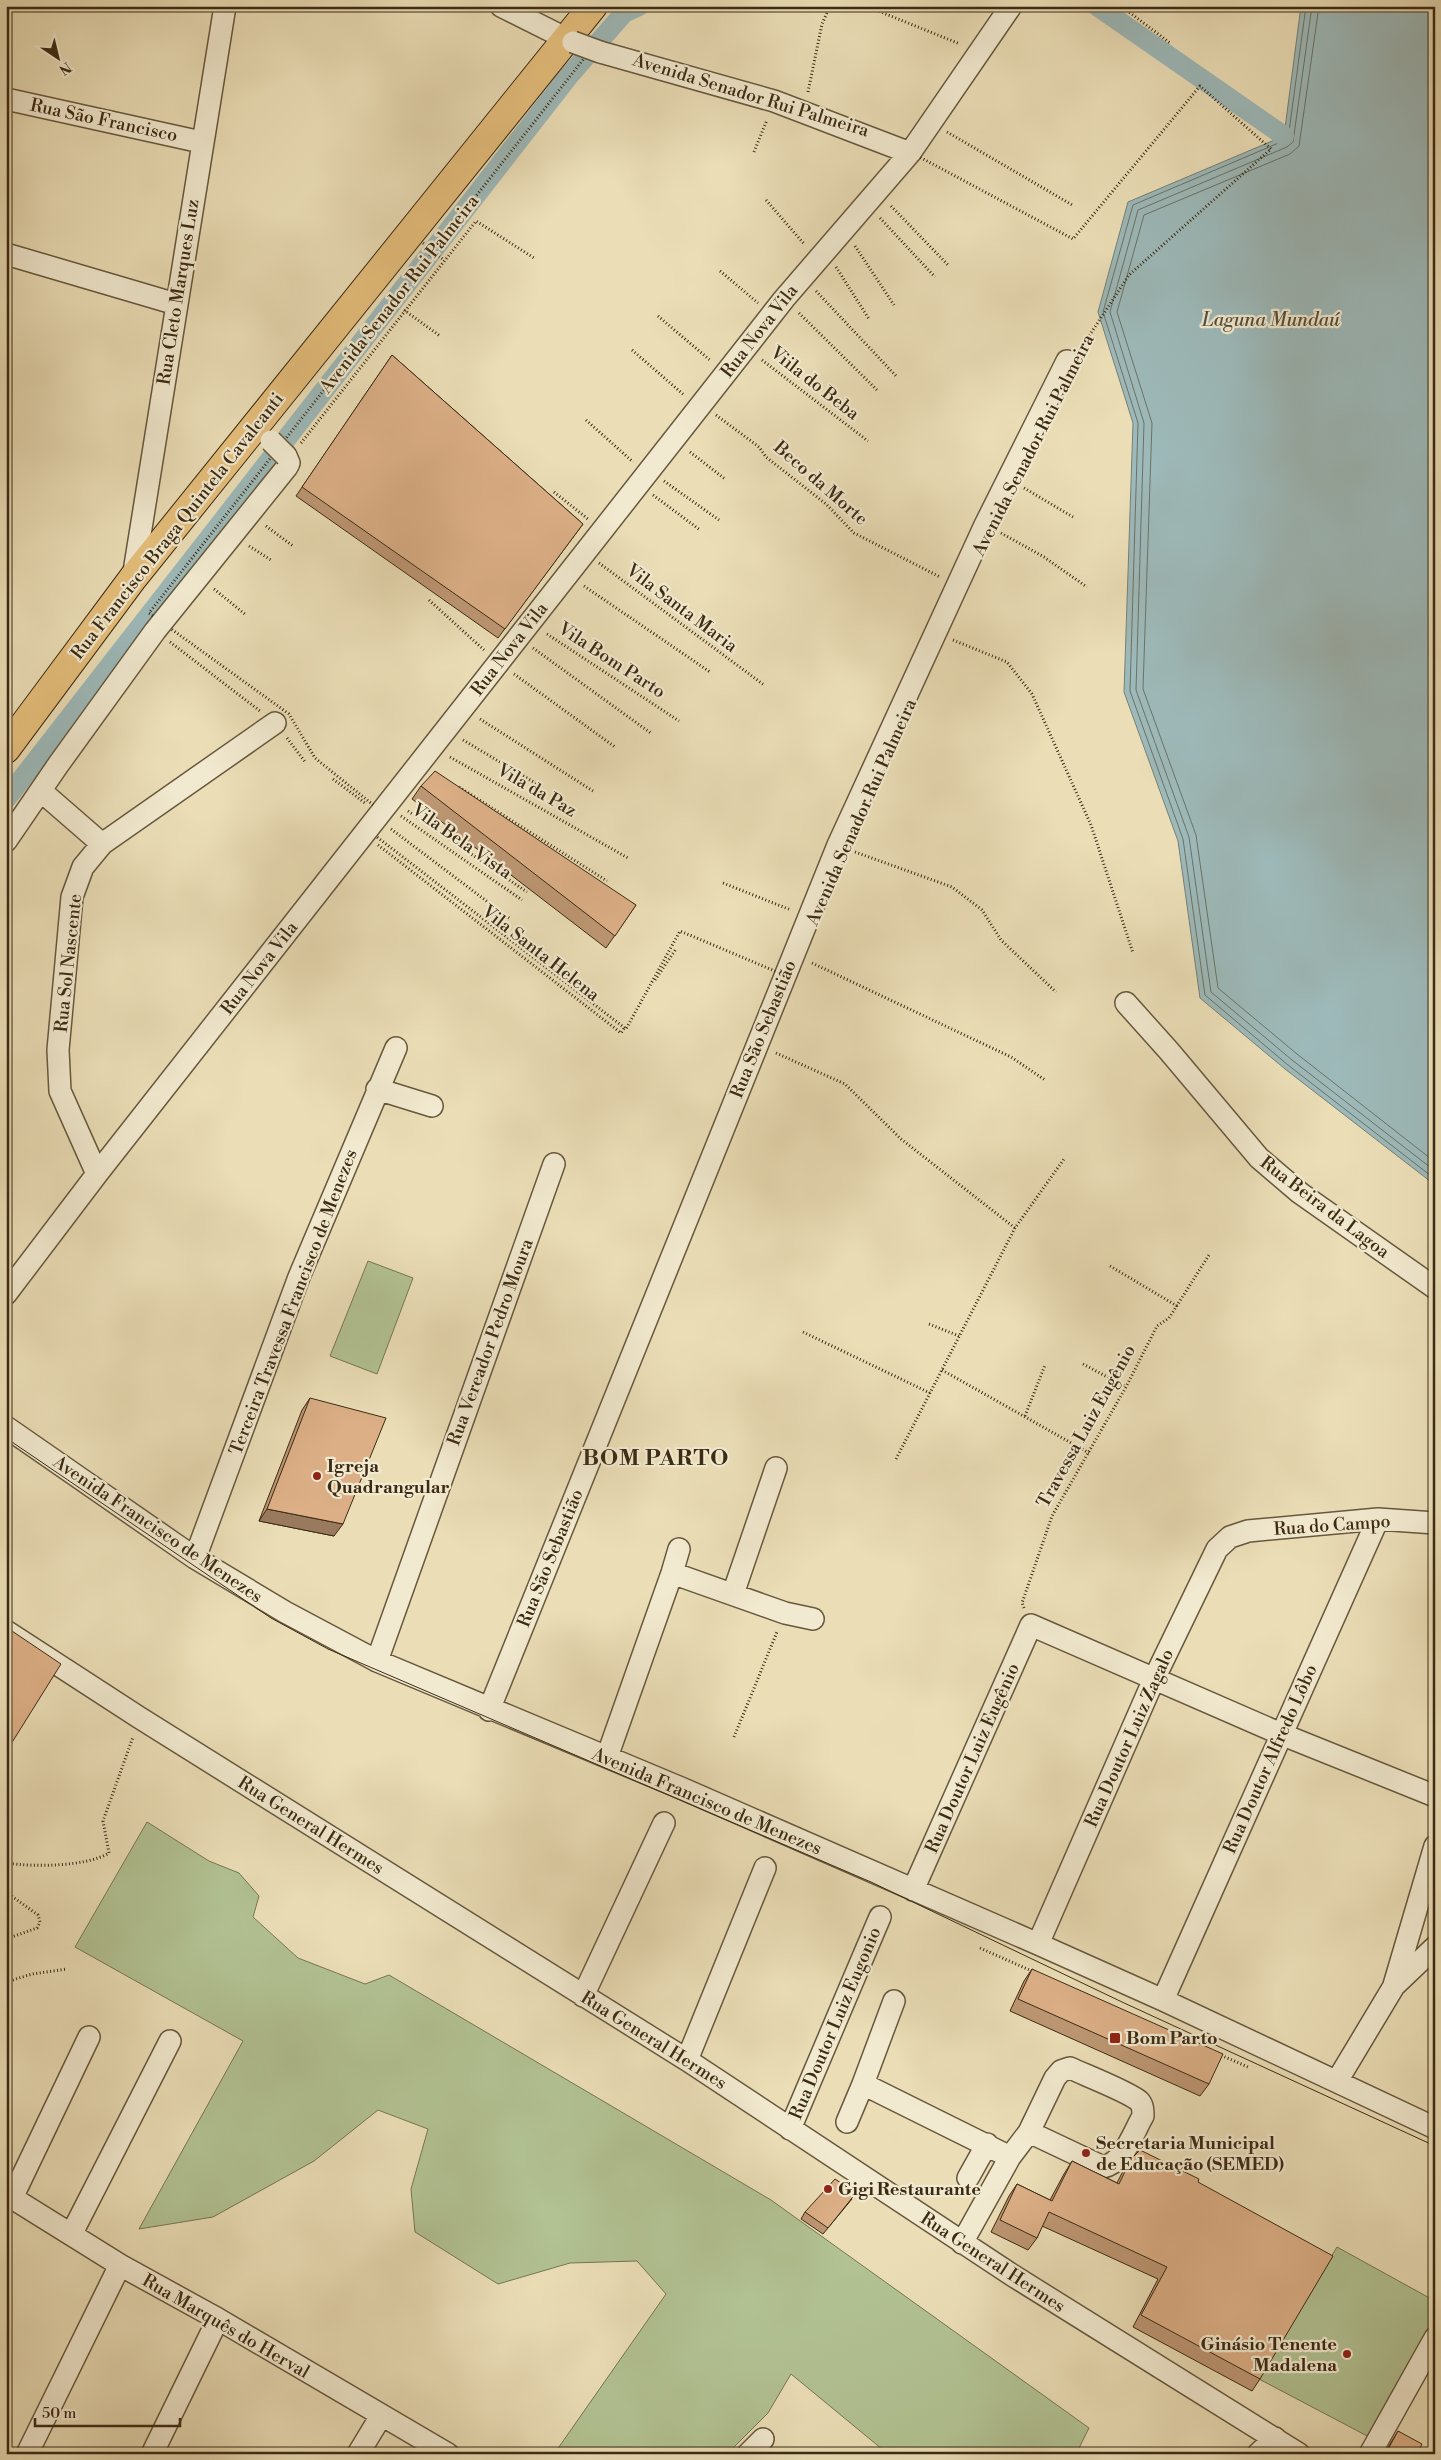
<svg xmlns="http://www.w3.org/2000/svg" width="1441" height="2460" viewBox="0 0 1441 2460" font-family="'Libre Bodoni',serif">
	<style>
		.green { fill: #b2c293; stroke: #767654 }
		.water { fill: #9db9b9; stroke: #768077 }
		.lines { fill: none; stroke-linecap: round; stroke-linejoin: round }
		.shore { stroke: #6c7266; stroke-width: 1 }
		.canal { stroke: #9db9b9; stroke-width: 20 }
		.minor-casing { stroke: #67583d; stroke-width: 24 }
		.major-casing { stroke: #3b2b14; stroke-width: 30 }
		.path { stroke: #3b2b14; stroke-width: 3; stroke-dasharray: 1 2.5; stroke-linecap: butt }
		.minor { stroke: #f2ead0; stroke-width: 21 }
		.major { stroke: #e6bf7c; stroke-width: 28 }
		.tram { stroke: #3b2b14; stroke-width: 1 }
		.minor-bridge-casing { stroke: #67583d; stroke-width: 24; stroke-linecap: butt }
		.path-bridge { stroke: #3b2b14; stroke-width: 3; stroke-dasharray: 1 2.5; stroke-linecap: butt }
		.minor-bridge { stroke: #f2ead0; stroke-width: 21 }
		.wall { fill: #bd9673; stroke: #3b2b14 }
		.shaded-wall { fill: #9a7a5e; stroke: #3b2b14 }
		.building { fill: #dcaf86; stroke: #3b2b14 }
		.poi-dot { fill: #8f2418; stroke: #f2ead0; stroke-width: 2 }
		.labels { text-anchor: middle; stroke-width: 4.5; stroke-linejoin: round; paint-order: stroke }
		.street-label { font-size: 18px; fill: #3b2b14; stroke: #f2ead0 }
		.poi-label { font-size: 18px; font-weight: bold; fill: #3b2b14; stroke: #f2ead0; text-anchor: start }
		.water-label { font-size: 19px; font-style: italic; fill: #544e3d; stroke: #f2ead0 }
		.district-label { font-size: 22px; font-weight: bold; letter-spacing: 1px; fill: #3b2b14; stroke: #f2ead0 }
	</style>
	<rect width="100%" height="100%" fill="#ebdeb7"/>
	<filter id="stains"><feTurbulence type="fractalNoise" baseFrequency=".004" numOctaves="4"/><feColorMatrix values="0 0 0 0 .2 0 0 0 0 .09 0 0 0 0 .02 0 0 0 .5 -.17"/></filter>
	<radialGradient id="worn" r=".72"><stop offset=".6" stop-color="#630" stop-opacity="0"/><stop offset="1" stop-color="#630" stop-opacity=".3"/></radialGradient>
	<path class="green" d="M368 1261 413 1278 377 1374 330 1356Z
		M147 1822 209 1861 239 1873 259 1896 253 1917 298 1958 365 1984 389 1975 771 2200 1089 2428 1076 2454H888L791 2374 768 2413 727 2454H554L666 2294 637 2261 570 2263 498 2284 415 2232 411 2189 428 2129 378 2110 314 2161 213 2217 139 2229 243 2041 75 1947Z
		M1337 2247 1435 2301V2328L1371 2438 1259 2379Z"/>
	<path class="water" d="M1301 6H1435V1185L1285 1069 1200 998 1178 841 1124 692 1133 423 1098 312 1128 202 1284 136Z"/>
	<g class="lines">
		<path class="shore" d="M1306 6 1288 139 1133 205 1103 312 1138 423 1130 691 1183 839 1205 995 1288 1065 1435 1179
			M1312 6 1293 142 1287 147 1138 210 1110 312 1144 423 1136 690 1189 837 1211 992 1292 1060 1435 1171
			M1319 6 1299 146 1290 154 1144 215 1117 312 1152 423 1143 689 1196 835 1218 988 1297 1054 1435 1162"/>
		<path class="canal" d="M1097 6 1284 136
			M6 799 568 77 624 13 639 6"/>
		<g class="minor-casing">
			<path id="minor" d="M501 6 573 42
				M600 52 774 101 910 153
				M6 99 201 142
				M6 254 176 304
				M133 578 225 6
				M41 791 102 844
				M6 841 58 765 155 631 287 467 289 463 286 456
				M1126 1003 1169 1051 1259 1158 1300 1193 1435 1288
				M377 1089 432 1106
				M97 1174 60 1091 58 1050 72 897 83 867 102 844 275 723
				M6 1294 97 1174 784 299 910 153 1011 6
				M6 1427 195 1558 285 1612 377 1661 681 1788 1038 1944 1163 2000 1435 2128
				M195 1558 299 1277 396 1048
				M672 1573 785 1613 813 1619
				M733 1594 776 1468
				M6 1631 140 1718 687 2060 1012 2275 1299 2454
				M377 1661 554 1164
				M489 1710 838 845 985 525 1067 361
				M607 1757 672 1573 679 1549
				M913 1890 1031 1625 1281 1734 1435 1796
				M1038 1944 1154 1679 1217 1549 1230 1537 1248 1531 1378 1519 1435 1523
				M1394 1985 1435 1846
				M583 1996 664 1823
				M1163 2000 1378 1519
				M894 2001 863 2084 1010 2157
				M687 2060 765 1868
				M1337 2081 1394 1986 1435 1947
				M847 2122 863 2084
				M790 2129 880 1917
				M968 2178 987 2144
				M6 2194 120 2265 218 2319 448 2454
				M12 2198 89 2037
				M72 2233 170 2041
				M962 2243 1010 2157 1029 2132 1055 2078 1061 2071 1070 2068C1085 2075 1129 2092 1139 2101 1143 2105 1143 2111 1143 2116 1133 2133 1124 2163 1103 2167L1029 2132
				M27 2454 120 2265
				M152 2454 218 2319
				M358 2454 381 2416
				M748 2454 763 2439
				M1258 2454 1275 2438
				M1370 2454 1435 2338"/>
		</g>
		<g class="major-casing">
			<path id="major" d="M6 749 133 578 593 6"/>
		</g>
		<path class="path" d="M866 6 960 44
			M1121 6 1170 43
			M593 47 869 130 1073 239 1200 86 1271 149 1129 275 1076 356 962 584 789 977 680 931 626 1029 364 827 377 808 315 758 289 714 149 613Z
			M808 92 822 24 830 6
			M947 132 1074 206
			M754 152 767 120
			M766 200 805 245
			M891 206 948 265
			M880 218 935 277
			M855 246 894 305
			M436 254 444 260
			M836 267 869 319
			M720 271 758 303
			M816 291 897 377
			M404 310 440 336
			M799 313 877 390
			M658 316 711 361
			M632 350 684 395
			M762 360 868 441
			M716 415 759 447 766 457 826 504 854 533 940 577
			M586 420 633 462
			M301 443 476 221 534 258
			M690 452 725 479
			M664 481 719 520
			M1024 488 1073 517
			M554 492 588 519
			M653 495 700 530
			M266 526 293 546
			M1001 533 1044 557 1087 587
			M249 546 271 560
			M599 563 764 685
			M584 586 710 672
			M214 589 246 615
			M429 600 484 650
			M547 634 679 721
			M953 640 1007 662 1032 694 1091 825 1133 953
			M170 642 260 711
			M533 648 652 734
			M514 674 615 747
			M480 719 593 791
			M287 738 306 763
			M463 740 542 787
			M450 757 628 858
			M333 779 365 803
			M459 787 607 881
			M408 811 527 892
			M401 816 522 900
			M391 829 509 918
			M378 845 621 1033 625 1027
			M855 852 952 887 982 910 1001 940 1056 992
			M723 883 791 910
			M812 963 1011 1057 1045 1080
			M655 980 676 949
			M776 1053 845 1084 901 1139 1015 1228
			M1110 1266 1177 1306
			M929 1324 959 1336
			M803 1332 930 1393
			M1083 1364 1126 1387
			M942 1370 1089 1453
			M1025 1416 1045 1365
			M896 1459 1015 1228 1064 1159
			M1024 1608 1022 1603 1052 1516 1126 1387 1157 1326 1169 1318 1209 1255
			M734 1737 777 1632
			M6 1863C33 1867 86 1867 109 1853L103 1821 133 1737
			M6 1892 38 1915 40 1922 37 1928 6 1939
			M980 1948 1034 1972
			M6 1982 32 1974 67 1969
			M1218 2054 1248 2067"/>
		<use href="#minor" class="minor"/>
		<use href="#major" class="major"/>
		<path class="tram" d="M6 1438 271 1618 328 1649 871 1882 1122 2002 1435 2146"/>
		<g class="minor-bridge-casing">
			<path id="minor-bridge" d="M573 42 600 52
				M271 441 286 456"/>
		</g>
		<path class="path-bridge" d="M423 243 436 254"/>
		<use href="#minor-bridge" class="minor-bridge"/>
	</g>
	<path class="wall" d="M392 355 583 524 498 638 296 496Z
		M421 786 636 905 606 948 412 799Z
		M310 1398 334 1536 259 1521 302 1410Z
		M1032 1969 1209 2084 1200 2096 1010 2011 1024 1981Z
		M1131 2159 1198 2182 1260 2379 1252 2391 1133 2327 1158 2279 1042 2226 1037 2238 1028 2250 991 2232 1009 2196 1017 2184 1050 2200 1064 2174 1072 2161 1117 2183 1123 2171Z
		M852 2199 823 2234 801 2219 805 2212Z
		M1398 2431 1417 2454H1384Z"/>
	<path class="shaded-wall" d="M267 1509 343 1524 334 1536 259 1521Z"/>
	<path class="building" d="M392 355 583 524 505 629 302 487Z
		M435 771 636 905 615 936 421 786Z
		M310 1398 386 1418 343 1524 267 1509Z
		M6 1627 61 1664 6 1752Z
		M1032 1969 1223 2054 1209 2084 1018 1999Z
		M1140 2150 1199 2179 1198 2182 1333 2256 1260 2379 1141 2315 1167 2267 1049 2212 1037 2238 1000 2220 1017 2184 1052 2201 1072 2161 1119 2184 1131 2159Z
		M835 2179 856 2193 828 2228 805 2212Z
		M1398 2431 1422 2444 1417 2454H1393L1387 2451Z"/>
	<g class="poi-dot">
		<circle cx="317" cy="1476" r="5"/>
		<rect x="1109" y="2032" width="12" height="12" rx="2.5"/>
		<circle cx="1086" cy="2153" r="5"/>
		<circle cx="828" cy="2189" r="5"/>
		<circle cx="1347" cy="2354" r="5"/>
	</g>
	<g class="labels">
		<g class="street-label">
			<text transform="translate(751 95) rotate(17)" y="6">Avenida Senador Rui Palmeira</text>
			<text transform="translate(104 120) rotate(12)" y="6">Rua São Francisco</text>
			<text transform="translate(178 292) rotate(-81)" y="6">Rua Cleto Marques Luz</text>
			<text transform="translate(399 294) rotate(-52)" y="6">Avenida Senador Rui Palmeira</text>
			<text transform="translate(759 331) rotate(-52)" y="6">Rua Nova Vila</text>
			<text transform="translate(815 383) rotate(38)" y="6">Viila do Beba</text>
			<text transform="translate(1033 445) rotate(-63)" y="6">Avenida Senador Rui Palmeira</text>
			<text transform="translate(821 483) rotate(41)" y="6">Beco da Morte</text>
			<text transform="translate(177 526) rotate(-52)" y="6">Rua Francisco Braga Quintela Cavalcanti</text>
			<text transform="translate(682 608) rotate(37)" y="6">Vila Santa Maria</text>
			<text transform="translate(509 649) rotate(-52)" y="6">Rua Nova Vila</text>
			<text transform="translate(612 660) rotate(33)" y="6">Vila Bom Parto</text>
			<text transform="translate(537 790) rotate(30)" y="6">Vila da Paz</text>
			<text transform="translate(861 812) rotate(-66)" y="6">Avenida Senador Rui Palmeira</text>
			<text transform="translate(462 841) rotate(35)" y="6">Vila Bela Vista</text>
			<text transform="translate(541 953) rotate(38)" y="6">Vila Santa Helena</text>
			<text transform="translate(68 963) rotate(-84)" y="6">Rua Sol Nascente</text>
			<text transform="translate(259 968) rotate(-52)" y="6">Rua Nova Vila</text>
			<text transform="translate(763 1029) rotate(-68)" y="6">Rua São Sebastião</text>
			<text transform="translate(1325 1207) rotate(37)" y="6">Rua Beira da Lagoa</text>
			<text transform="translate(293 1302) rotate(-69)" y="6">Terceira Travessa Francisco de Menezes</text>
			<text transform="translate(490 1342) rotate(-70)" y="6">Rua Vereador Pedro Moura</text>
			<text transform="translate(1086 1426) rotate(-61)" y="6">Travessa Luiz Eugênio</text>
			<text transform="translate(1332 1525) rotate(-4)" y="6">Rua do Campo</text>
			<text transform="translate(158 1529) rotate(34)" y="6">Avenida Francisco de Menezes</text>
			<text transform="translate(550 1558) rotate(-68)" y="6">Rua São Sebastião</text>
			<text transform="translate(1129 1738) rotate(-66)" y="6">Rua Doutor Luiz Zagalo</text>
			<text transform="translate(972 1758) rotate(-66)" y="6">Rua Doutor Luiz Eugênio</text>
			<text transform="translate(1270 1759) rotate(-66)" y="6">Rua Doutor Alfredo Lôbo</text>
			<text transform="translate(707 1801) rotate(23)" y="6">Avenida Francisco de Menezes</text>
			<text transform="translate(311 1825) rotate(32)" y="6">Rua General Hermes</text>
			<text transform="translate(835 2023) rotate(-67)" y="6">Rua Doutor Luiz Eugonio</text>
			<text transform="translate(654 2040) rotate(32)" y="6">Rua General Hermes</text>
			<text transform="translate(993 2262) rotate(33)" y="6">Rua General Hermes</text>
			<text transform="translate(226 2326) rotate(30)" y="6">Rua Marquês do Herval</text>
		</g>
		<g class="poi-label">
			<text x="327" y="1472">Igreja<tspan x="327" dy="21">Quadrangular</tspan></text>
			<text x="1126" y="2044">Bom Parto</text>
			<text x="1096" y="2149">Secretaria Municipal<tspan x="1096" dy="21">de Educação (SEMED)</tspan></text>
			<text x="838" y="2195">Gigi Restaurante</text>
			<text x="1337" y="2350" text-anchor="end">Ginásio Tenente<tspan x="1337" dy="21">Madalena</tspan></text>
		</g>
		<g class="water-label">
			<text x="1271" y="326">Laguna Mundaú</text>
		</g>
		<g class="district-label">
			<text x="656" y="1465">BOM PARTO</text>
		</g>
	</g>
	<rect width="1441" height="2460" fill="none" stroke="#ebdeb7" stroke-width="25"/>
	<rect x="8" y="8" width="1426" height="2445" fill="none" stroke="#3b2b14" stroke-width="2.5"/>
	<rect x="12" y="12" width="1416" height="2435" fill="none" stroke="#3b2b14"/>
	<g transform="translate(58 58) rotate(145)" stroke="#f2ead0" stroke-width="4" paint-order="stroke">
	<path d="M0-4L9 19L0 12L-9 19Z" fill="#3b2b14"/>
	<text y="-8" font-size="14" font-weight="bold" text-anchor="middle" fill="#3b2b14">N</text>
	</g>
	<path d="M35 2418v8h145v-8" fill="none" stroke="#3b2b14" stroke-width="2.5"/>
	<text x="42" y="2418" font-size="15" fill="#3b2b14" stroke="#f2ead0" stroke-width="4" paint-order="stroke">50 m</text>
	<rect width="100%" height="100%" filter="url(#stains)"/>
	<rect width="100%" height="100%" fill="url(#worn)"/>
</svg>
